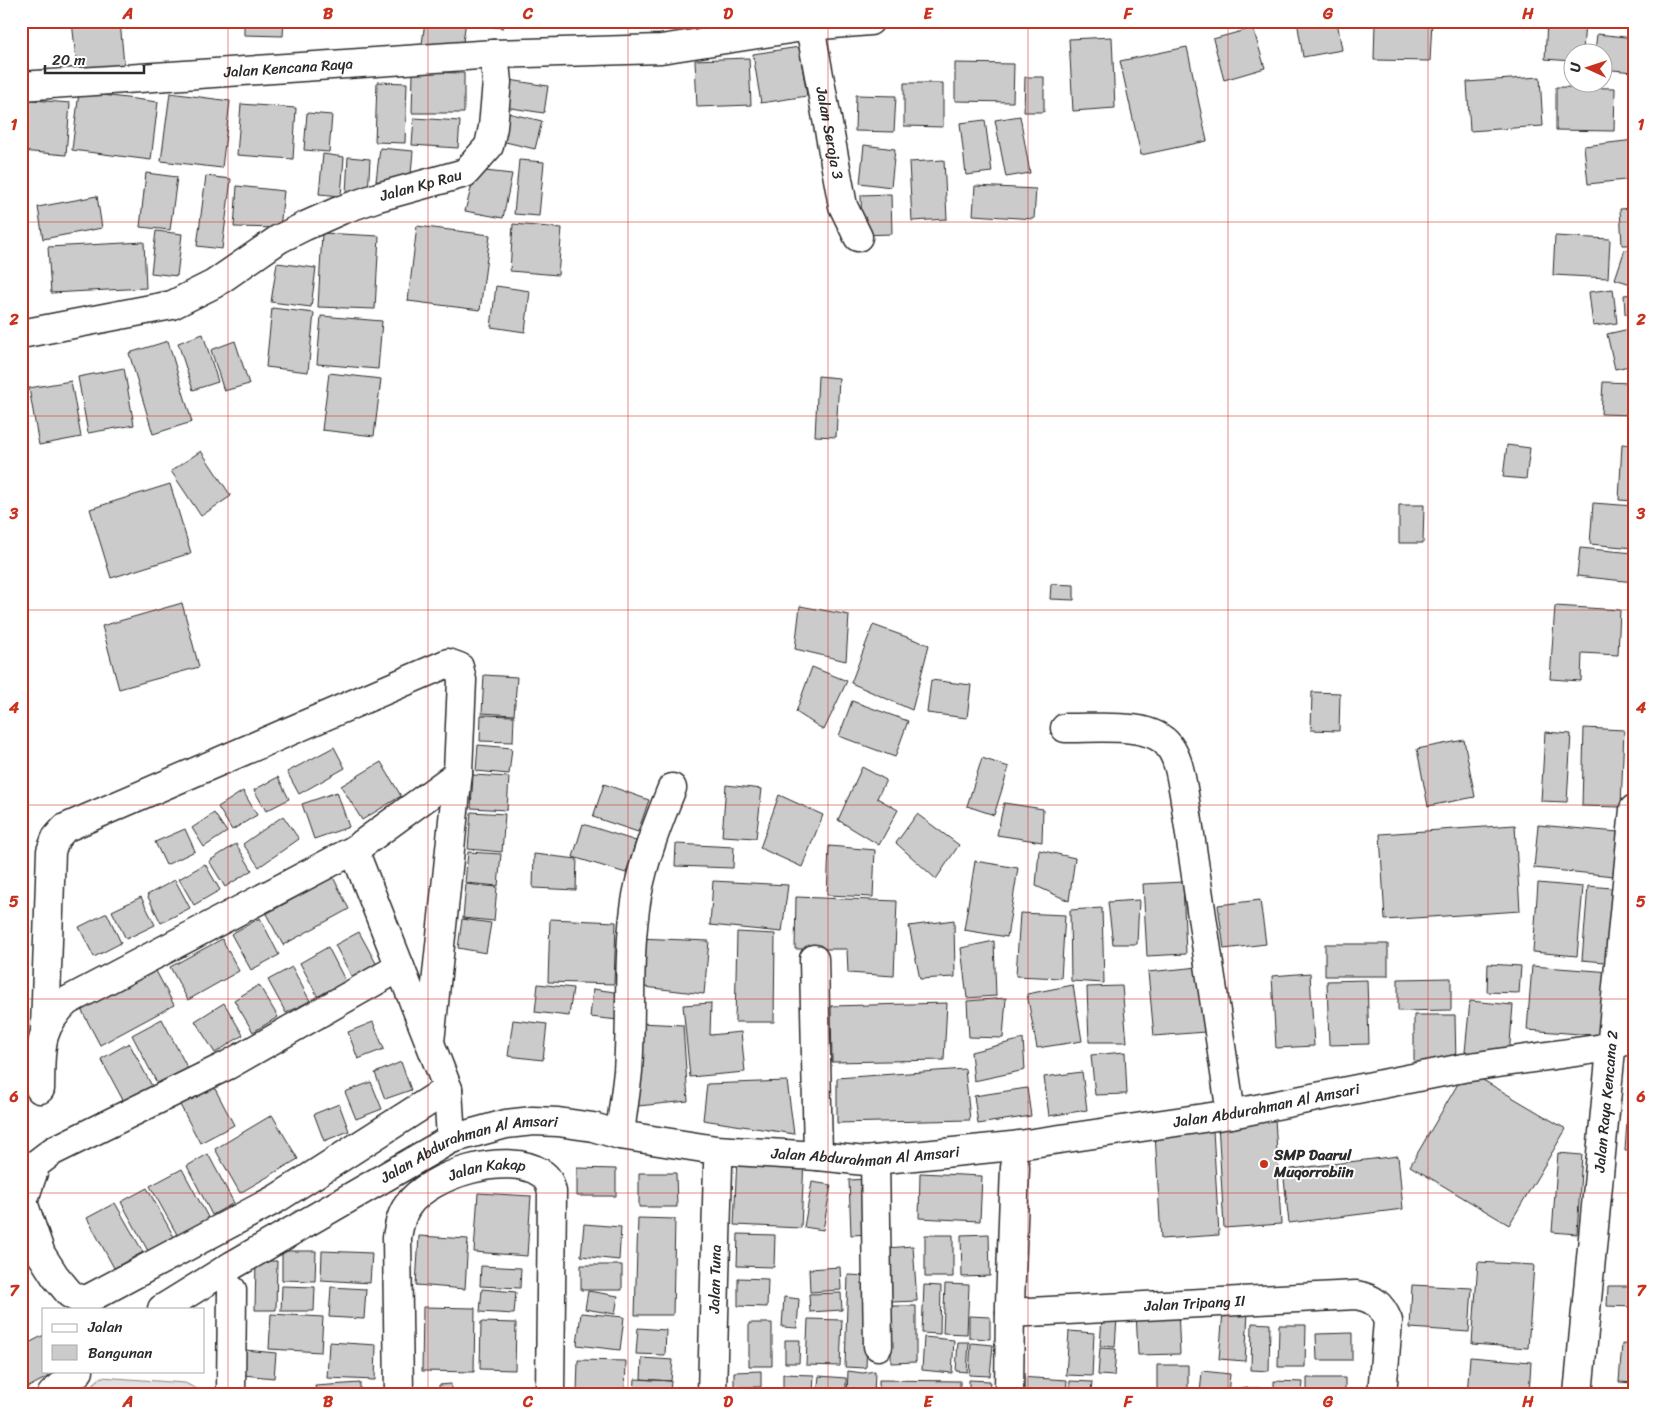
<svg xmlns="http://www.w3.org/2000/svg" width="1655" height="1415" viewBox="0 0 1655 1415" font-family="Sriracha,sans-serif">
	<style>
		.green { fill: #e0e0e0; stroke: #868686 }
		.building { fill: #cbcbcb; stroke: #2b2b2b }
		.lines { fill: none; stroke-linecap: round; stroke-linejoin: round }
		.street-casing { stroke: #2b2b2b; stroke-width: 31 }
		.secondary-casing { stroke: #2b2b2b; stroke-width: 31 }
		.street { stroke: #fff; stroke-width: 28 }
		.secondary { stroke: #fff; stroke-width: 28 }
		.grid { fill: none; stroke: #c8321e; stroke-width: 1; stroke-opacity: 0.55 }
		.poi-dot { fill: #c8321e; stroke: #fff; stroke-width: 2 }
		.labels { text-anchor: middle; stroke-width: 4; stroke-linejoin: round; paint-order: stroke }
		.street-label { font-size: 15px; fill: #2b2b2b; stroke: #fff }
		.poi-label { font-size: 15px; font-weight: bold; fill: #2b2b2b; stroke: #fff; text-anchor: start }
		.neatline { fill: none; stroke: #c8321e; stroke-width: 2 }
		.grid-label { font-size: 16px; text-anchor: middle; font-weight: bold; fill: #c8321e }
	</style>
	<rect width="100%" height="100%" fill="#fff"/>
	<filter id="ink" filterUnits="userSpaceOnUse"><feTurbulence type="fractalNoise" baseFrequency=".02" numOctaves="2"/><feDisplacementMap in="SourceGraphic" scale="10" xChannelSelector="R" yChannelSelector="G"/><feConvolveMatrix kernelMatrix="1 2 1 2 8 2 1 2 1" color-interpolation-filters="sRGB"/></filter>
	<g filter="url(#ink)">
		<path class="green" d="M101 1377 185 1383 208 1394H82Z"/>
		<path class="building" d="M72 21H120L124 65 77 69Z
			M244 21H284L283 36 244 35Z
			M425 21H466L462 49 422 44Z
			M473 21H504L503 28 472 24Z
			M530 21H705V29L529 25Z
			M1297 21H1337L1342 50 1303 57Z
			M1375 21H1432L1430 61 1374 60Z
			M1547 21H1585L1583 52H1572V61L1545 59Z
			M1253 28 1265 68 1224 80 1213 39Z
			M1597 34 1634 38V72L1602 69V52H1595Z
			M1112 37 1115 108 1073 111 1069 39Z
			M799 47 807 96 761 103 753 54Z
			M1187 47 1207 141 1141 155 1120 61Z
			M749 58 751 105 697 107 695 60Z
			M955 63 1014 64 1013 102 955 101Z
			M413 72 464 73V113H412Z
			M1025 77H1044V112H1024Z
			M1540 77 1543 126 1470 131 1467 82Z
			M503 79 548 86 544 113 498 106Z
			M377 82 407 83 405 143 375 142Z
			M904 83H943V127L904 126Z
			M1556 87 1615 88 1614 131 1556 130Z
			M79 92 158 102 151 160 72 150Z
			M170 93 230 101 222 168 161 161Z
			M856 95 896 96 894 132 855 131Z
			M22 99 70 103 66 155 21 151Z
			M241 104 296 108 293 159 237 155Z
			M503 112 542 121 535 149 497 140Z
			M307 113 332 115 329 152 304 150Z
			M1020 116 1030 173 1006 177 995 120Z
			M414 118 460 121 458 148 412 145Z
			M985 120 992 172 966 175 960 123Z
			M1634 140V179L1588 184 1584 146Z
			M864 145 895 149 891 187 860 183Z
			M380 148 413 151 410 185 376 181Z
			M323 154 344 157 341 196 319 194Z
			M348 157 370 159 368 194 346 193Z
			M519 160 544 162 539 216 514 214Z
			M944 160 947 219 912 221 909 162Z
			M476 170 512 174 503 218 465 211Z
			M146 173 177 177 170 230 140 227Z
			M206 176 231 179 222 249 197 246Z
			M237 186 284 191 280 228 234 227Z
			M975 186 1036 189 1034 219 973 215Z
			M891 194 892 234 862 235 861 195Z
			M97 196 102 228 43 239 38 207Z
			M1634 208V245H1622L1620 209Z
			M513 224 562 228 558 275 510 271Z
			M417 226 490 235 480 310 408 301Z
			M156 231 182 234 177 276 151 273Z
			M322 233 379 236 375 309 318 307Z
			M1555 236 1610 239 1608 278 1553 275Z
			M144 242 146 288 51 293 48 247Z
			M1625 249 1634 252V285L1615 279Z
			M277 263 316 268 311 307 271 302Z
			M496 286 530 291 525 332 491 327Z
			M1613 289 1617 323 1593 326 1589 292Z
			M1634 294V314H1625L1624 295Z
			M272 308 314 313 308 372 266 367Z
			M321 316 382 321 378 369 317 364Z
			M1634 328V365L1615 369 1607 334Z
			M203 334 218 382 193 390 178 343Z
			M168 341 192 422 153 434 129 353Z
			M235 341 249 384 224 391 211 350Z
			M124 368 134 425 88 433 78 377Z
			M329 373 381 379 374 436 322 430Z
			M818 376 839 378 836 437 815 436Z
			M71 381 81 437 39 445 29 388Z
			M1603 382 1634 383V415L1601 414Z
			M1622 444 1634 445V501L1619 500Z
			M1507 445 1530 448 1526 479 1503 477Z
			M201 451 231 496 201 516 171 471Z
			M170 484 191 553 111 578 90 509Z
			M1593 503 1634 506V548L1590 544Z
			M1399 505H1424L1423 543H1399Z
			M1580 548 1634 553V582L1577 576Z
			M1051 584 1074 585V600L1050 599Z
			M182 603 199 667 119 689 102 626Z
			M800 606 849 615 846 661 795 649Z
			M1555 606 1620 610 1618 655 1582 653 1581 681 1550 679Z
			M873 625 929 645 912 710 851 683Z
			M812 667 847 681 824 730 796 712Z
			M484 675 517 677 514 715 482 713Z
			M931 680 971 685 967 718 927 713Z
			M1312 692 1340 693 1339 731 1311 730Z
			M852 701 908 721 895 757 839 736Z
			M481 715 514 716 513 742 480 741Z
			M1584 728 1624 730 1621 807 1582 806Z
			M1545 732 1571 734 1567 802 1541 801Z
			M1464 740 1475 797 1428 806 1417 749Z
			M478 745 512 748 509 774 476 771Z
			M334 747 345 768 299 794 287 772Z
			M982 758 1009 767 994 815 967 806Z
			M381 762 401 796 362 820 341 786Z
			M862 767 886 780 877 798 898 810 879 845 838 820Z
			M473 775 509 777 507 810 471 808Z
			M278 777 289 799 266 811 254 790Z
			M604 784 649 800 638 832 593 817Z
			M726 785 762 789 756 838 722 836Z
			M243 791 257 815 232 830 218 807Z
			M337 792 349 827 314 839 302 804Z
			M779 795 823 815 802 867 760 848Z
			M1004 803 1043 809 1042 842 997 835Z
			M471 812 505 814 502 852 468 849Z
			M214 813 227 832 204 847 192 828Z
			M917 814 959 845 936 879 896 843Z
			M283 816 299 839 259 867 243 844Z
			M583 824 636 841 626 873 573 857Z
			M1515 825 1520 911 1385 920 1380 834Z
			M1538 825 1618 832 1614 876 1534 868Z
			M185 829 195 851 166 865 155 842Z
			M236 844 252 870 225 887 209 861Z
			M676 844 734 847 733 868 675 866Z
			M829 846 875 850 873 897 827 895Z
			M1039 850 1075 858 1069 901 1036 886Z
			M468 852 501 854 498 886 465 883Z
			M534 854 577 859 576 890 533 888Z
			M975 861 1018 868 1007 937 964 930Z
			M205 864 220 890 194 905 179 879Z
			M333 877 349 909 283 945 266 914Z
			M175 880 190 908 161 923 147 895Z
			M713 881 788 885 782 932 710 925Z
			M1183 882 1186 954 1147 956 1143 884Z
			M1538 883 1583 887 1577 956 1533 952Z
			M466 884 497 887 494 921 463 918Z
			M1588 886 1623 889 1616 963 1582 960Z
			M141 897 155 925 126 939 112 911Z
			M796 897 897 901 894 976 848 973 847 949H795Z
			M1139 900 1137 944H1113L1108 902Z
			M1260 900 1266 944 1224 949 1218 905Z
			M1102 908 1104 983 1071 981 1070 910Z
			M107 913 121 943 94 957 79 927Z
			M1020 913 1065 915 1061 978 1016 976Z
			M260 918 279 955 251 970 231 934Z
			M462 919 491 923 486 953 458 948Z
			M550 919 616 922 614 984 548 982Z
			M954 920 955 977 920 979 909 926Z
			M359 932 377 965 353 979 335 945Z
			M737 932 775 934 774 1022H735Z
			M638 938 709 941 704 994 636 986Z
			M222 939 239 971 188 1000 170 967Z
			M994 941 996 996 967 998 961 948Z
			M1325 944H1388V976H1325Z
			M328 947 346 982 318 997 300 963Z
			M1488 964 1521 966 1519 993 1487 992Z
			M1532 966 1611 972 1606 1036 1527 1030Z
			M292 967 310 1001 286 1013 268 980Z
			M1199 967 1205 1032 1154 1036 1148 972Z
			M155 969 174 1005 100 1045 81 1009Z
			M1310 973 1314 1046 1276 1048 1272 976Z
			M1451 978V1010L1398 1011V979Z
			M1367 980 1369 1044 1329 1045 1327 981Z
			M538 984 573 988 569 1016 535 1012Z
			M259 985 278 1017 253 1032 234 1000Z
			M1073 985 1082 1041 1037 1048 1027 994Z
			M1122 986 1127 1042H1089L1087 987Z
			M593 989 622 993 618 1020 590 1017Z
			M1006 998 1003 1038 969 1037 967 1001Z
			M1470 1001 1513 1005 1509 1056 1465 1052Z
			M224 1003 243 1035 215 1053 195 1021Z
			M711 1003 710 1035 741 1032 745 1072 690 1077 683 1005Z
			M947 1003 944 1060 832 1062 831 1006Z
			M1414 1015H1455L1456 1066H1414Z
			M162 1019 189 1071 159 1087 132 1035Z
			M513 1020 547 1024 543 1060 508 1056Z
			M373 1022 384 1049 358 1059 348 1032Z
			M639 1023 683 1025 688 1101 638 1106Z
			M1023 1039 1025 1070 974 1081 971 1052Z
			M129 1043 152 1086 124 1102 101 1059Z
			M1125 1052 1127 1094 1095 1095 1091 1055Z
			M401 1062 411 1090 385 1099 375 1073Z
			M965 1069 970 1120 837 1123V1078Z
			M1466 1070 1566 1129 1509 1225 1410 1166Z
			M1082 1072 1087 1110 1049 1116 1044 1077Z
			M787 1081 794 1134 703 1120 707 1084Z
			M371 1082 382 1109 356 1119 345 1092Z
			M213 1085 234 1125 200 1143 179 1103Z
			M1027 1088 1031 1116 978 1124 974 1096Z
			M339 1104 349 1131 324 1141 314 1114Z
			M1628 1106 1634 1107V1151H1625Z
			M272 1115 298 1159 240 1193 215 1149Z
			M1275 1118 1281 1224 1224 1228 1218 1122Z
			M1213 1130 1219 1235 1161 1239 1155 1133Z
			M1558 1153 1582 1155 1577 1234 1552 1232Z
			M208 1154 234 1203 212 1215 187 1166Z
			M1398 1156 1403 1209 1289 1223 1283 1170Z
			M737 1158 804 1160 801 1228 734 1225Z
			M577 1168 616 1169V1196H577Z
			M182 1169 210 1221 179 1238 150 1186Z
			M639 1173H676L677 1207H639Z
			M920 1173 982 1176 980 1221 919 1218Z
			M869 1179 872 1234 851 1235 849 1180Z
			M812 1182 831 1185 823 1230 804 1227Z
			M147 1188 174 1237 148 1251 121 1202Z
			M478 1193 531 1196 527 1256 474 1252Z
			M115 1203 143 1252 114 1268 87 1218Z
			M638 1218 675 1219 673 1315H635Z
			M584 1224 621 1227 619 1260 581 1256Z
			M738 1234 775 1235 774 1267 737 1266Z
			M989 1234 990 1276 962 1277 961 1235Z
			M925 1235H953V1277H925Z
			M419 1236 468 1239 465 1289 416 1285Z
			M913 1246 917 1301 891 1302 887 1248Z
			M282 1251H316L315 1281 282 1280Z
			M322 1251 372 1253 370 1283 321 1280Z
			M256 1261H277L276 1310H255Z
			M1478 1262 1534 1265 1528 1348 1472 1344Z
			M581 1265H622V1290H581Z
			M481 1266 521 1268 520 1288 480 1286Z
			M840 1267 841 1290 810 1292 809 1269Z
			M848 1275 869 1276 866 1368 845 1367Z
			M738 1278 768 1279 767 1307 738 1306Z
			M945 1284 969 1285 967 1334 943 1333Z
			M924 1285 941 1286 940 1334 922 1333Z
			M1412 1285 1472 1288 1469 1332 1410 1328Z
			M282 1286 315 1287 314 1311H281Z
			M1608 1286H1634V1307L1607 1306Z
			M331 1287 366 1289 364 1319 329 1317Z
			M482 1289 516 1292 514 1314 480 1312Z
			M588 1291 618 1296 615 1314 585 1309Z
			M841 1293 842 1310 810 1312 809 1294Z
			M784 1297 799 1299 797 1328 782 1327Z
			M891 1306H916V1362L891 1363Z
			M423 1307 475 1308 474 1372 422 1371Z
			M1178 1309 1180 1354 1138 1355 1136 1311Z
			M1223 1312 1248 1313 1245 1361 1219 1359Z
			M581 1313 624 1317 620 1350 577 1345Z
			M271 1314 323 1317 321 1352 269 1349Z
			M969 1316 990 1317V1339L969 1338Z
			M1102 1317 1117 1318 1115 1347 1100 1346Z
			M808 1319 842 1320 840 1366 806 1365Z
			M481 1322 516 1323 515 1370 480 1369Z
			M749 1323H772V1366H749Z
			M1252 1323 1270 1324 1269 1371 1251 1370Z
			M1279 1325H1306L1305 1367H1278Z
			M638 1328 666 1330 665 1355 636 1354Z
			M1069 1331 1094 1333 1092 1376 1066 1375Z
			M1352 1333V1360H1317L1316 1334Z
			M44 1335V1371H59L21 1391V1347Z
			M924 1337 954 1340 952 1373 922 1370Z
			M785 1340H800L799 1363H785Z
			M329 1342 376 1345 375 1380 327 1378Z
			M958 1342H969L967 1372 956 1371Z
			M971 1343 993 1345 990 1376 969 1375Z
			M1622 1344 1634 1345V1383L1619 1382Z
			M1100 1348 1116 1349 1114 1376 1098 1375Z
			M245 1350 276 1353 274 1378 243 1375Z
			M1470 1357 1531 1362 1529 1394H1467Z
			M642 1358 673 1360 671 1381 641 1379Z
			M578 1360 626 1361 625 1394 577 1393Z
			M1157 1365H1188V1394H1157Z
			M761 1371V1387H734V1372Z
			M848 1371 863 1373 875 1371 874 1394H847Z
			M1202 1371 1230 1374 1228 1394H1200Z
			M783 1374 814 1375 813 1394H783Z
			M819 1376 846 1378V1394H817Z
			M1019 1377 1067 1380 1066 1394H1017Z
			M1307 1378H1345V1394H1307Z
			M635 1379 671 1381 670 1394H634Z
			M879 1380 960 1381V1394H879Z
			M969 1380 990 1381 989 1394H969Z
			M1070 1381 1092 1382 1091 1394H1069Z
			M1274 1381 1303 1382 1302 1394H1274Z
			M360 1383V1394H316L315 1386Z
			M451 1384V1394H439V1385Z
			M1239 1388H1265V1394H1239Z
			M735 1389H755V1394H735Z
			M417 1390H436V1394H417Z"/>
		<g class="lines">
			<g class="street-casing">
				<g id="street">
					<path id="s1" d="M809 21 843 206 858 237"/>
					<path id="s2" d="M21 86 494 54 661 49 809 26 870 21"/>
					<path id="s3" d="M21 334 172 305 214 284 279 239 305 226 341 210 378 197 465 173 489 146 493 127 497 82 494 54"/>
					<path d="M1065 728C1094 729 1151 721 1169 746 1179 759 1181 778 1184 794L1231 1114"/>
					<path d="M354 850 448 1089 451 1139"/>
					<path d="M814 959 818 1156"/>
					<path d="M400 967 228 1065 53 1151 36 1164 23 1202 25 1208 41 1254 55 1276 70 1294 79 1299H88L276 1199 448 1089"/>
					<path d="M45 1029 51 851 56 838 65 828 448 663 459 667 462 680 458 772 430 1042"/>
					<path d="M40 1089C41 1051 37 1029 67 1001L354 850 451 779 458 772"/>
					<path d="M620 1135C622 1114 626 1092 628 1071 632 1013 627 953 637 896 644 858 658 823 672 788"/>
					<path d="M875 1160 878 1346"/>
					<path id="s4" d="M162 1309 233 1265 451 1139 506 1124 533 1121 558 1122 593 1127 620 1135 716 1150 818 1156 865 1161 1012 1146 1231 1114 1463 1068 1611 1047 1634 1036"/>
					<path id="s5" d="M1010 1313 1356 1295C1373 1298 1381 1304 1388 1321L1382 1394"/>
					<path d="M52 1394 79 1371"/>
					<path d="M231 1394 232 1290"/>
					<path id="s6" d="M399 1394 397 1237C399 1226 401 1214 408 1205 430 1174 508 1151 541 1173 548 1177 550 1184 552 1192L550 1394"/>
					<path id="s7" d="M712 1394 718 1165"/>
					<path d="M1009 1394 1010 1304 1015 1167"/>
				</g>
			</g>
			<g class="secondary-casing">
				<g id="secondary">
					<path id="s8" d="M1578 1394 1634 809"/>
				</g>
			</g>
			<use href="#street" class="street"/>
			<use href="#secondary" class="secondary"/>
		</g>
	</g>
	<path class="grid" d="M228 21V1394M428 21V1394M628 21V1394M828 21V1394M1028 21V1394M1228 21V1394M1428 21V1394M21 222H1634M21 416H1634M21 610H1634M21 805H1634M21 999H1634M21 1193H1634"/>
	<circle class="poi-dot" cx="1264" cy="1164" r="5"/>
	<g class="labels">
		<g class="street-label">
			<text dy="5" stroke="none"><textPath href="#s2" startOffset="268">Jalan Kencana Raya</textPath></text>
			<text dy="5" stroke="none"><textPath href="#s1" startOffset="114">Jalan Seroja 3</textPath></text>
			<text dy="5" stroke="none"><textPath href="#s3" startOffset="432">Jalan Kp Rau</textPath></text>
			<text dy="5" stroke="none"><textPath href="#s8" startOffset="294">Jalan Raya Kencana 2</textPath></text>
			<text dy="5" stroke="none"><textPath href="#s4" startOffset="1160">Jalan Abdurahman Al Amsari</textPath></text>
			<text dy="5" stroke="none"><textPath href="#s4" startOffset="755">Jalan Abdurahman Al Amsari</textPath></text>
			<text dy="5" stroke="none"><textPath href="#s4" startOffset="350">Jalan Abdurahman Al Amsari</textPath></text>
			<text dy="5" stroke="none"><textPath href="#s6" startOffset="281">Jalan Kakap</textPath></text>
			<text dy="5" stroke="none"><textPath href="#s7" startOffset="115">Jalan Tuna</textPath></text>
			<text dy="5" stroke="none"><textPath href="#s5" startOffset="185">Jalan Tripang II</textPath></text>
		</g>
		<g class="poi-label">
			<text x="1274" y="1160">SMP Daarul<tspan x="1274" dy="17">Muqorrobiin</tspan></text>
		</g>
	</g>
	<rect width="1655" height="1415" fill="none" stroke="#fff" stroke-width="55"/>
	<rect x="42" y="1308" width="162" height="65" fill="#ffffff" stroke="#aaaaaa"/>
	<rect x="52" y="1324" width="25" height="8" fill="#ffffff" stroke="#aaaaaa"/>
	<text x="88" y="1332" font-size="15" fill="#2b2b2b">Jalan</text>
	<rect x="52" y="1345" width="25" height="15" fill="#cbcbcb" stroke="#aaaaaa"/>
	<text x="88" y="1358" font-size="15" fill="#2b2b2b">Bangunan</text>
	<g transform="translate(1588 68) rotate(273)"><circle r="24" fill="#ffffff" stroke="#aaaaaa"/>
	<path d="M0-4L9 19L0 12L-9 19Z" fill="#c8321e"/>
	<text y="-8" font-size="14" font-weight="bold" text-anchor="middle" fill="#2b2b2b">U</text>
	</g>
	<path d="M45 65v8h99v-8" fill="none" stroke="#2b2b2b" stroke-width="2.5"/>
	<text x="52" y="65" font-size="15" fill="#2b2b2b" stroke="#ffffff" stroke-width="4" paint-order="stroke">20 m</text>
	<rect x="28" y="28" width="1600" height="1360" class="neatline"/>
	<g class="grid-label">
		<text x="128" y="19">A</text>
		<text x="328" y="19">B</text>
		<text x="528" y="19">C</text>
		<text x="728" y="19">D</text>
		<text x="928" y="19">E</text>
		<text x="1128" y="19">F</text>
		<text x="1328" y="19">G</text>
		<text x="1528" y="19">H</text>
		<text x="14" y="130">1</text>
		<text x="1641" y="130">1</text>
		<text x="14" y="325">2</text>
		<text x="1641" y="325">2</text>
		<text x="14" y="519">3</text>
		<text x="1641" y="519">3</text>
		<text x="14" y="713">4</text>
		<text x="1641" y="713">4</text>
		<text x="14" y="907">5</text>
		<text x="1641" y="907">5</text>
		<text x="14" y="1102">6</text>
		<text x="1641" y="1102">6</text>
		<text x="14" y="1296">7</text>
		<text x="1641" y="1296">7</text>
		<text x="128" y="1407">A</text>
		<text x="328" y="1407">B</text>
		<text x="528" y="1407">C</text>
		<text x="728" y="1407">D</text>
		<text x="928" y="1407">E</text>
		<text x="1128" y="1407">F</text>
		<text x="1328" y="1407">G</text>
		<text x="1528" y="1407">H</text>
	</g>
</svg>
